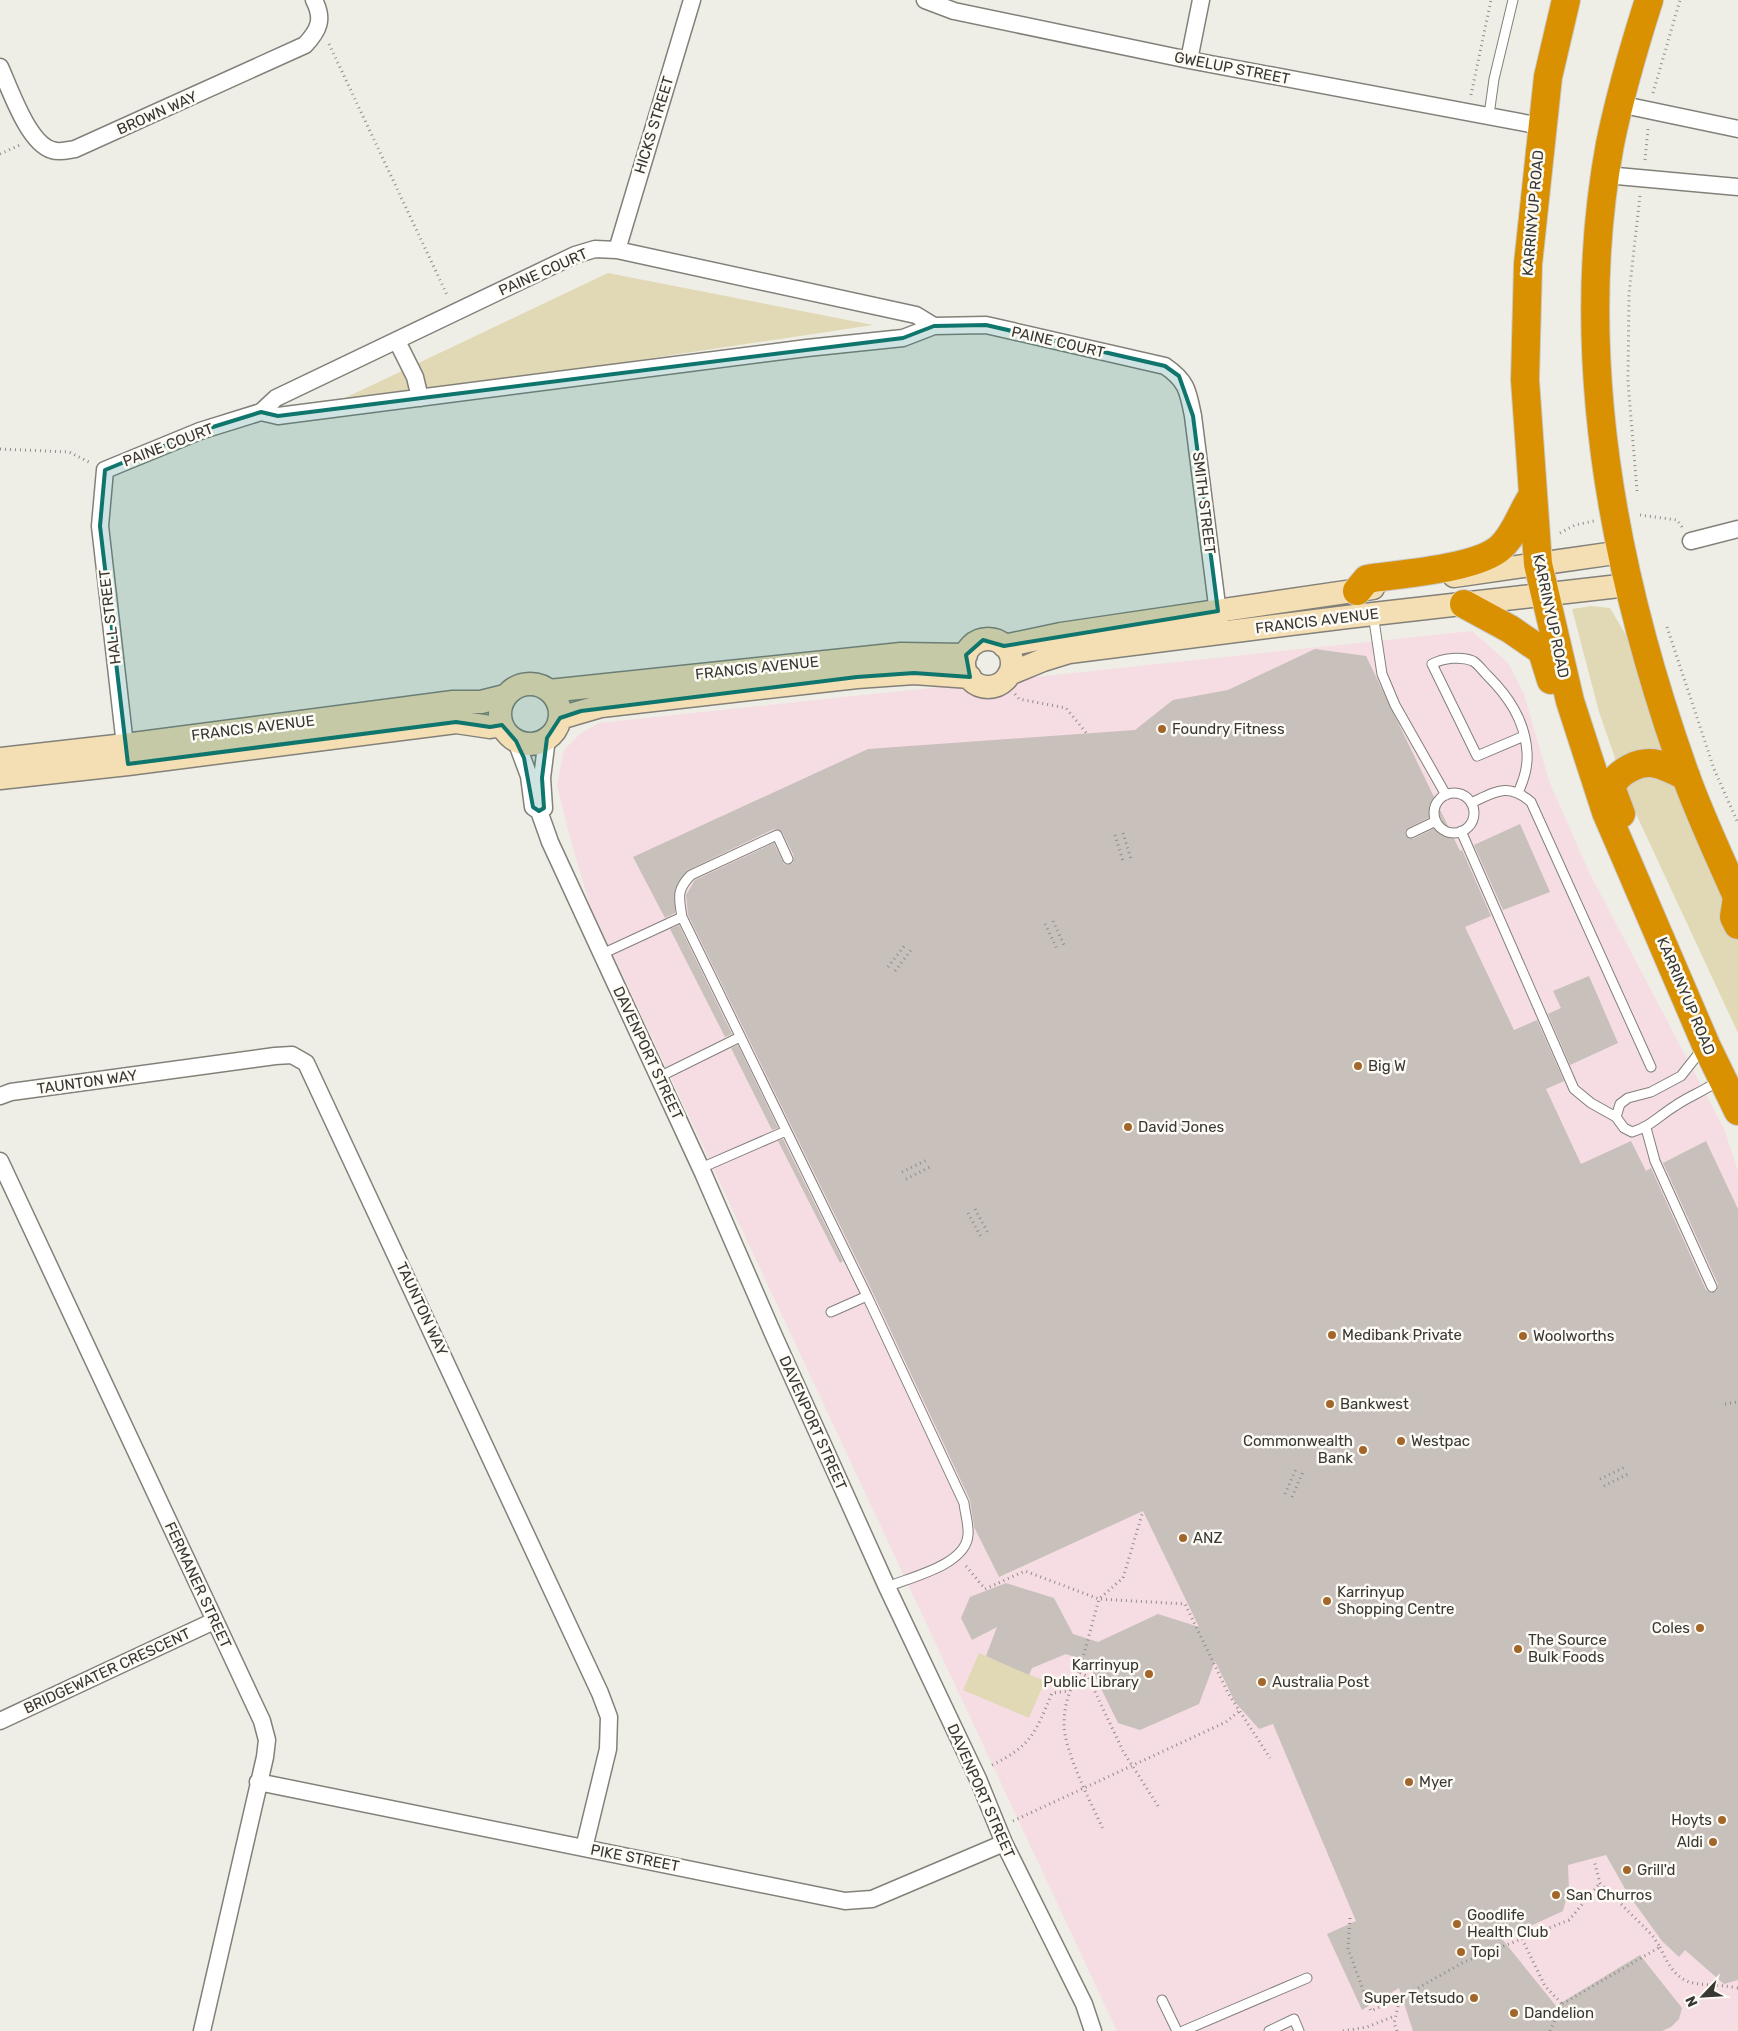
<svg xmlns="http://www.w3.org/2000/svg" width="1738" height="2031" viewBox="0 0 1738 2031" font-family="Rubik,sans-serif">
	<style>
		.commercial { fill: #f6dce3 }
		.green { fill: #e1d9b5 }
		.building { fill: #c7c0bb; fill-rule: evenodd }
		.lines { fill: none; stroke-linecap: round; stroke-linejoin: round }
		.lane-casing { stroke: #828079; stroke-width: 11 }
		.street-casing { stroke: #828079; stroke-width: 19 }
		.secondary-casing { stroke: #828079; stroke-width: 25 }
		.highway-casing { stroke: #cbcbca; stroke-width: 30 }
		.path { stroke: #8f8e89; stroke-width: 3; stroke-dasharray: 1 4; stroke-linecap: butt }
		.lane { stroke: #fff; stroke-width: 9 }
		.street { stroke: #fff; stroke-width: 16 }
		.secondary { stroke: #f4deb3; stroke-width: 22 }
		.highway { stroke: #d99001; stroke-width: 28 }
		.marked { fill: #0f766e; fill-opacity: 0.2; stroke: #0f766e; stroke-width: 4; stroke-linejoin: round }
		.poi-dot { fill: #a3662a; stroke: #fdfbf3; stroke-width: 2 }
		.labels { text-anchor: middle; stroke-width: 5; stroke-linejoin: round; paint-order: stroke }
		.street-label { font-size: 15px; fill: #383734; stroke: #fdfbf3 }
		.poi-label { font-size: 15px; fill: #383734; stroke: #fdfbf3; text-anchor: start }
	</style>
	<rect width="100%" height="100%" fill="#efeee6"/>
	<path class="commercial" d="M1472 631 1508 663 1524 694 1549 781 1590 874 1724 1129 1738 1171V2031H1117L590 905 569 834 557 785 564 750 580 734 599 723Z"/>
	<path class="green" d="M608 273 873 325 326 407Z
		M1591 606 1610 608 1629 640 1738 935V1033L1630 801 1599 712 1572 609Z
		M979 1653 1045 1681 1029 1718 963 1690Z"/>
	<path class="building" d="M1315 649 1366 656 1460 851 1462 850 1491 916 1465 927 1514 1030 1537 1020 1564 1081 1546 1089 1581 1164 1631 1141 1646 1171 1651 1168 1706 1290 1711 1293 1717 1291 1718 1284 1663 1163 1706 1141 1738 1209V1980L1724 1984 1685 1950 1679 1957 1662 1941 1628 1894 1606 1855 1568 1865 1569 1889 1563 1911 1502 1939 1556 2006 1640 1955 1682 2008 1679 2019 1671 2027 1662 2031H1413L1399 1988 1362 2010 1327 1934 1356 1921 1273 1724 1259 1729 1235 1702 1215 1661 1199 1704 1140 1730 1118 1723 1088 1662 1066 1654 1032 1668 1029 1675 986 1656 997 1627 972 1640 961 1618 970 1597 1006 1583 1054 1598 1073 1634 1098 1642 1158 1614 1199 1627 1143 1511 999 1577 974 1527 970 1500 873 1293 688 915 686 895 695 880 774 843 784 864 788 865 793 863 794 856 782 832 774 829 688 870 675 888V913L665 918 633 857 868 749 1135 730 1173 700 1228 690ZM1434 815 1439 816 1442 819 1439 826 1413 839 1406 836 1405 832 1408 828Z
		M1520 824 1550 892 1503 910 1474 845Z
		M679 925 732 1034 725 1037 670 929Z
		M1589 976 1618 1043 1570 1065 1548 1014 1561 1008 1553 991Z
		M738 1045 778 1128 772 1130 731 1048Z
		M783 1139 843 1261 840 1263 778 1141Z"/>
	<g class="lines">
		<g class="lane-casing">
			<path id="lane" d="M1489 115 1494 79 1513 0
				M1373 614 1382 674 1395 705 1446 795
				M1518 793C1524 779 1528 767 1527 752 1525 720 1508 696 1487 675 1483 671 1478 664 1473 661 1461 656 1443 658 1432 664L1477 756 1524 736
				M1434 813a20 20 0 1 1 40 0a20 20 0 1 1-40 0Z
				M1471 803C1495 792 1508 782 1531 802L1651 1067
				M1461 831 1574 1089 1591 1103 1616 1117
				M1411 833 1436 821
				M788 859 777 835 691 875C676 890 679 898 682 917L867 1296
				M602 954 682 917
				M1703 1048 1681 1076 1651 1092 1628 1098 1620 1104 1616 1117 1624 1128 1632 1132C1650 1127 1660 1115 1675 1106 1689 1096 1705 1091 1719 1080
				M659 1077 740 1037
				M1646 1128 1655 1161 1712 1287
				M701 1168 786 1131
				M831 1312 867 1296 964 1503C965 1513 969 1525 968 1535 966 1565 911 1577 887 1587
				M1162 2000 1177 2031
				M1183 2031 1307 1978
				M1269 2031 1294 2019 1299 2031"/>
		</g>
		<g class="street-casing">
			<path id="street" d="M925 0 954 11 1189 60 1541 126
				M1189 60 1201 0
				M0 67C10 89 28 143 52 150 60 153 68 150 75 149L305 45C319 30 324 19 314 0
				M1619 104 1738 129
				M1606 175 1738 187
				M617 250 692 0
				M397 341 415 377 420 398
				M261 412 276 398 575 255 595 249 617 250 916 315 934 326
				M1691 541 1738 529
				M516 741 529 776 533 807 539 811 550 842 703 1173 774 1336 887 1587 978 1779 1004 1843 1084 2004 1093 2031
				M126 754 100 526 105 470 200 431 261 412 278 416 807 348 903 338 934 326 986 325 1165 366C1187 381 1188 391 1193 416L1219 621
				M539 811 544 808 542 778 547 738
				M0 1096 11 1092 275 1056 292 1055 306 1063 600 1693 609 1717 608 1749 584 1848
				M0 1161 262 1721 267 1740 265 1757 202 2031
				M0 1721 214 1621
				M258 1782 845 1901 872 1899 1004 1843"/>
		</g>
		<g class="secondary-casing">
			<path id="secondary" d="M1454 576 1622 552
				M964 663a24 24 0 1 1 48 0a24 24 0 1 1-48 0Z
				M1004 646 1061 634 1373 588
				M1009 674 1043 660 1069 652 1347 617 1628 585
				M500 714a30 30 0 1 1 60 0a30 30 0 1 1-60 0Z
				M549 691 901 654 966 655
				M560 718 601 706 857 677 914 673 970 677
				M0 759 125 745 453 702H481L505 696
				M0 778 128 764 456 722 490 727 502 725"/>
		</g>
		<g class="highway-casing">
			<path id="highway" d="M1566 0 1548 77 1528 264 1525 380 1538 564 1570 701 1606 812 1706 1045 1738 1111
				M1649 0C1634 47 1620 95 1610 144 1571 354 1614 575 1685 774 1700 816 1720 858 1738 899
				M1357 591 1367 579C1399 574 1478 569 1501 547 1516 533 1521 512 1533 495
				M1464 604 1510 629 1542 651 1551 680
				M1621 814 1611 787C1618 771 1640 760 1657 764 1666 766 1676 772 1686 776
				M1737 897 1734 917 1738 925"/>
		</g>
		<path class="path" d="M329 44 448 297
			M1653 93 1680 0
			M1471 95 1491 0
			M0 154 20 145
			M1645 160 1648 129
			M0 449 69 452 89 462
			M1637 491 1628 382 1629 294 1640 196
			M1640 515 1677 520 1682 527
			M1560 533 1575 525 1594 521
			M1667 627 1714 769 1738 823
			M1015 694 1019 699 1066 708 1088 735
			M1123 833 1131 859
			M1115 835 1123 861
			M1053 921 1064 945
			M1045 924 1057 949
			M888 967 905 945
			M895 971 911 950
			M902 1172 927 1160
			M906 1179 930 1167
			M975 1209 988 1233
			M968 1213 981 1237
			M1725 1404 1738 1402
			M1600 1479 1625 1467
			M1604 1486 1628 1474
			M1285 1494 1296 1469
			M1292 1497 1303 1472
			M966 1566 985 1589 1025 1571 1099 1599 1123 1578 1143 1511
			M1079 1672C1070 1688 1064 1705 1064 1724 1064 1751 1091 1803 1103 1829
			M992 1765C1032 1746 1036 1731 1052 1693L1069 1691
			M1158 1806 1123 1751 1088 1677 1079 1672 1099 1599 1185 1604 1228 1693 1270 1758
			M1013 1821 1226 1722 1239 1711
			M1350 1918 1348 1949 1371 2011 1399 1998
			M1522 1939 1545 1986 1562 2004
			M1660 1947C1681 1995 1696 1980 1738 1988
			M1343 2031 1367 2027 1395 2016
			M1397 2031 1394 2023 1400 1998 1464 1962 1569 1920 1600 1883
			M1550 2031 1562 2004 1660 1947 1652 1935 1600 1883 1594 1860"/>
		<use href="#lane" class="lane"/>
		<use href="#street" class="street"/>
		<use href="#secondary" class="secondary"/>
		<use href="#highway" class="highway"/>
	</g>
	<path class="marked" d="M986 325 1165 366 1179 376 1193 416 1218 611 1004 646 983 640 966 655 970 677 914 673 857 677 581 711 560 718 547 738 542 778 544 808 539 811 533 807 524 758 516 741 502 725 490 727 456 722 128 764 100 526 105 470 200 431 261 412 278 416 903 338 934 326Z"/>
	<g class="poi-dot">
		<circle cx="1162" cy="729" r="5"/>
		<circle cx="1358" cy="1066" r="5"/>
		<circle cx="1128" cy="1127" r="5"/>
		<circle cx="1332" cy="1335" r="5"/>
		<circle cx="1523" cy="1336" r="5"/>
		<circle cx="1330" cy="1404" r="5"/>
		<circle cx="1401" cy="1441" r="5"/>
		<circle cx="1363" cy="1450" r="5"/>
		<circle cx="1183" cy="1538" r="5"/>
		<circle cx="1327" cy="1601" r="5"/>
		<circle cx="1700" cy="1628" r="5"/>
		<circle cx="1518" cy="1649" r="5"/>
		<circle cx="1149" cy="1674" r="5"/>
		<circle cx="1262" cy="1682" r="5"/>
		<circle cx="1409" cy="1782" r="5"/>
		<circle cx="1722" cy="1820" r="5"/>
		<circle cx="1713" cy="1842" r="5"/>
		<circle cx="1627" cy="1870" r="5"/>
		<circle cx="1556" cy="1895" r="5"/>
		<circle cx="1457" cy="1924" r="5"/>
		<circle cx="1461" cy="1952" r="5"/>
		<circle cx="1474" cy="1998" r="5"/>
		<circle cx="1514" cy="2013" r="5"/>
	</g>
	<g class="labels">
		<g class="street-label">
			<text transform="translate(1232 68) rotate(11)" y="5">GWELUP STREET</text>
			<text transform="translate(157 113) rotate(-24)" y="5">BROWN WAY</text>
			<text transform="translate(654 125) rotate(-73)" y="5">HICKS STREET</text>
			<text transform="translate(1533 213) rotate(-85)" y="5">KARRINYUP ROAD</text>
			<text transform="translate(543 272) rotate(-24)" y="5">PAINE COURT</text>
			<text transform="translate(1058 342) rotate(13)" y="5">PAINE COURT</text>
			<text transform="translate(168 445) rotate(-21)" y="5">PAINE COURT</text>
			<text transform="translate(1204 503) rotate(83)" y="5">SMITH STREET</text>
			<text transform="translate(1551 616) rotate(78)" y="5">KARRINYUP ROAD</text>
			<text transform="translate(110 617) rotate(-97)" y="5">HALL STREET</text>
			<text transform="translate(1317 621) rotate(-7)" y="5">FRANCIS AVENUE</text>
			<text transform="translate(757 668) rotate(-6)" y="5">FRANCIS AVENUE</text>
			<text transform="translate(253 728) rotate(-7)" y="5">FRANCIS AVENUE</text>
			<text transform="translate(1686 996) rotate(67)" y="5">KARRINYUP ROAD</text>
			<text transform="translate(648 1053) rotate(65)" y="5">DAVENPORT STREET</text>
			<text transform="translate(87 1082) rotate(-8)" y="5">TAUNTON WAY</text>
			<text transform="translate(422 1309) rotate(65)" y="5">TAUNTON WAY</text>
			<text transform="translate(813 1423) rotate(66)" y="5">DAVENPORT STREET</text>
			<text transform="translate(198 1585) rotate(65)" y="5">FERMANER STREET</text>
			<text transform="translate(107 1671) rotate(-25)" y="5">BRIDGEWATER CRESCENT</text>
			<text transform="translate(981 1791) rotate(66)" y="5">DAVENPORT STREET</text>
			<text transform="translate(635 1858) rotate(11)" y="5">PIKE STREET</text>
		</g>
		<g class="poi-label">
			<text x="1172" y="734">Foundry Fitness</text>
			<text x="1368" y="1071">Big W</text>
			<text x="1138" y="1132">David Jones</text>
			<text x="1342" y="1340">Medibank Private</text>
			<text x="1533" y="1341">Woolworths</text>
			<text x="1340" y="1409">Bankwest</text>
			<text x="1353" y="1446" text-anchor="end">Commonwealth<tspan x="1353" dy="17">Bank</tspan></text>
			<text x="1411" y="1446">Westpac</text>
			<text x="1193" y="1543">ANZ</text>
			<text x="1337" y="1597">Karrinyup<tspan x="1337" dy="17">Shopping Centre</tspan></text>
			<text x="1690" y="1633" text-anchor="end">Coles</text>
			<text x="1528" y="1645">The Source<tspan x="1528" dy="17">Bulk Foods</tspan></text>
			<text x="1139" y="1670" text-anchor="end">Karrinyup<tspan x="1139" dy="17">Public Library</tspan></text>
			<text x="1272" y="1687">Australia Post</text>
			<text x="1419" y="1787">Myer</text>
			<text x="1712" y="1825" text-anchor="end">Hoyts</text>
			<text x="1703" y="1847" text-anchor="end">Aldi</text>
			<text x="1637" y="1875">Grill'd</text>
			<text x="1566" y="1900">San Churros</text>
			<text x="1467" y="1920">Goodlife<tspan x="1467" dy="17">Health Club</tspan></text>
			<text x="1471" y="1957">Topi</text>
			<text x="1464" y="2003" text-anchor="end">Super Tetsudo</text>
			<text x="1524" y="2018">Dandelion</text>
		</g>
	</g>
	<g transform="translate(1703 1996) rotate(245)" stroke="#fdfbf3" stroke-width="4" paint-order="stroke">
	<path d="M0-4L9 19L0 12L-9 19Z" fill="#383734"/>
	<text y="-8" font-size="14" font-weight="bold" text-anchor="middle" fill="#383734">N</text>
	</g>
</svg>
